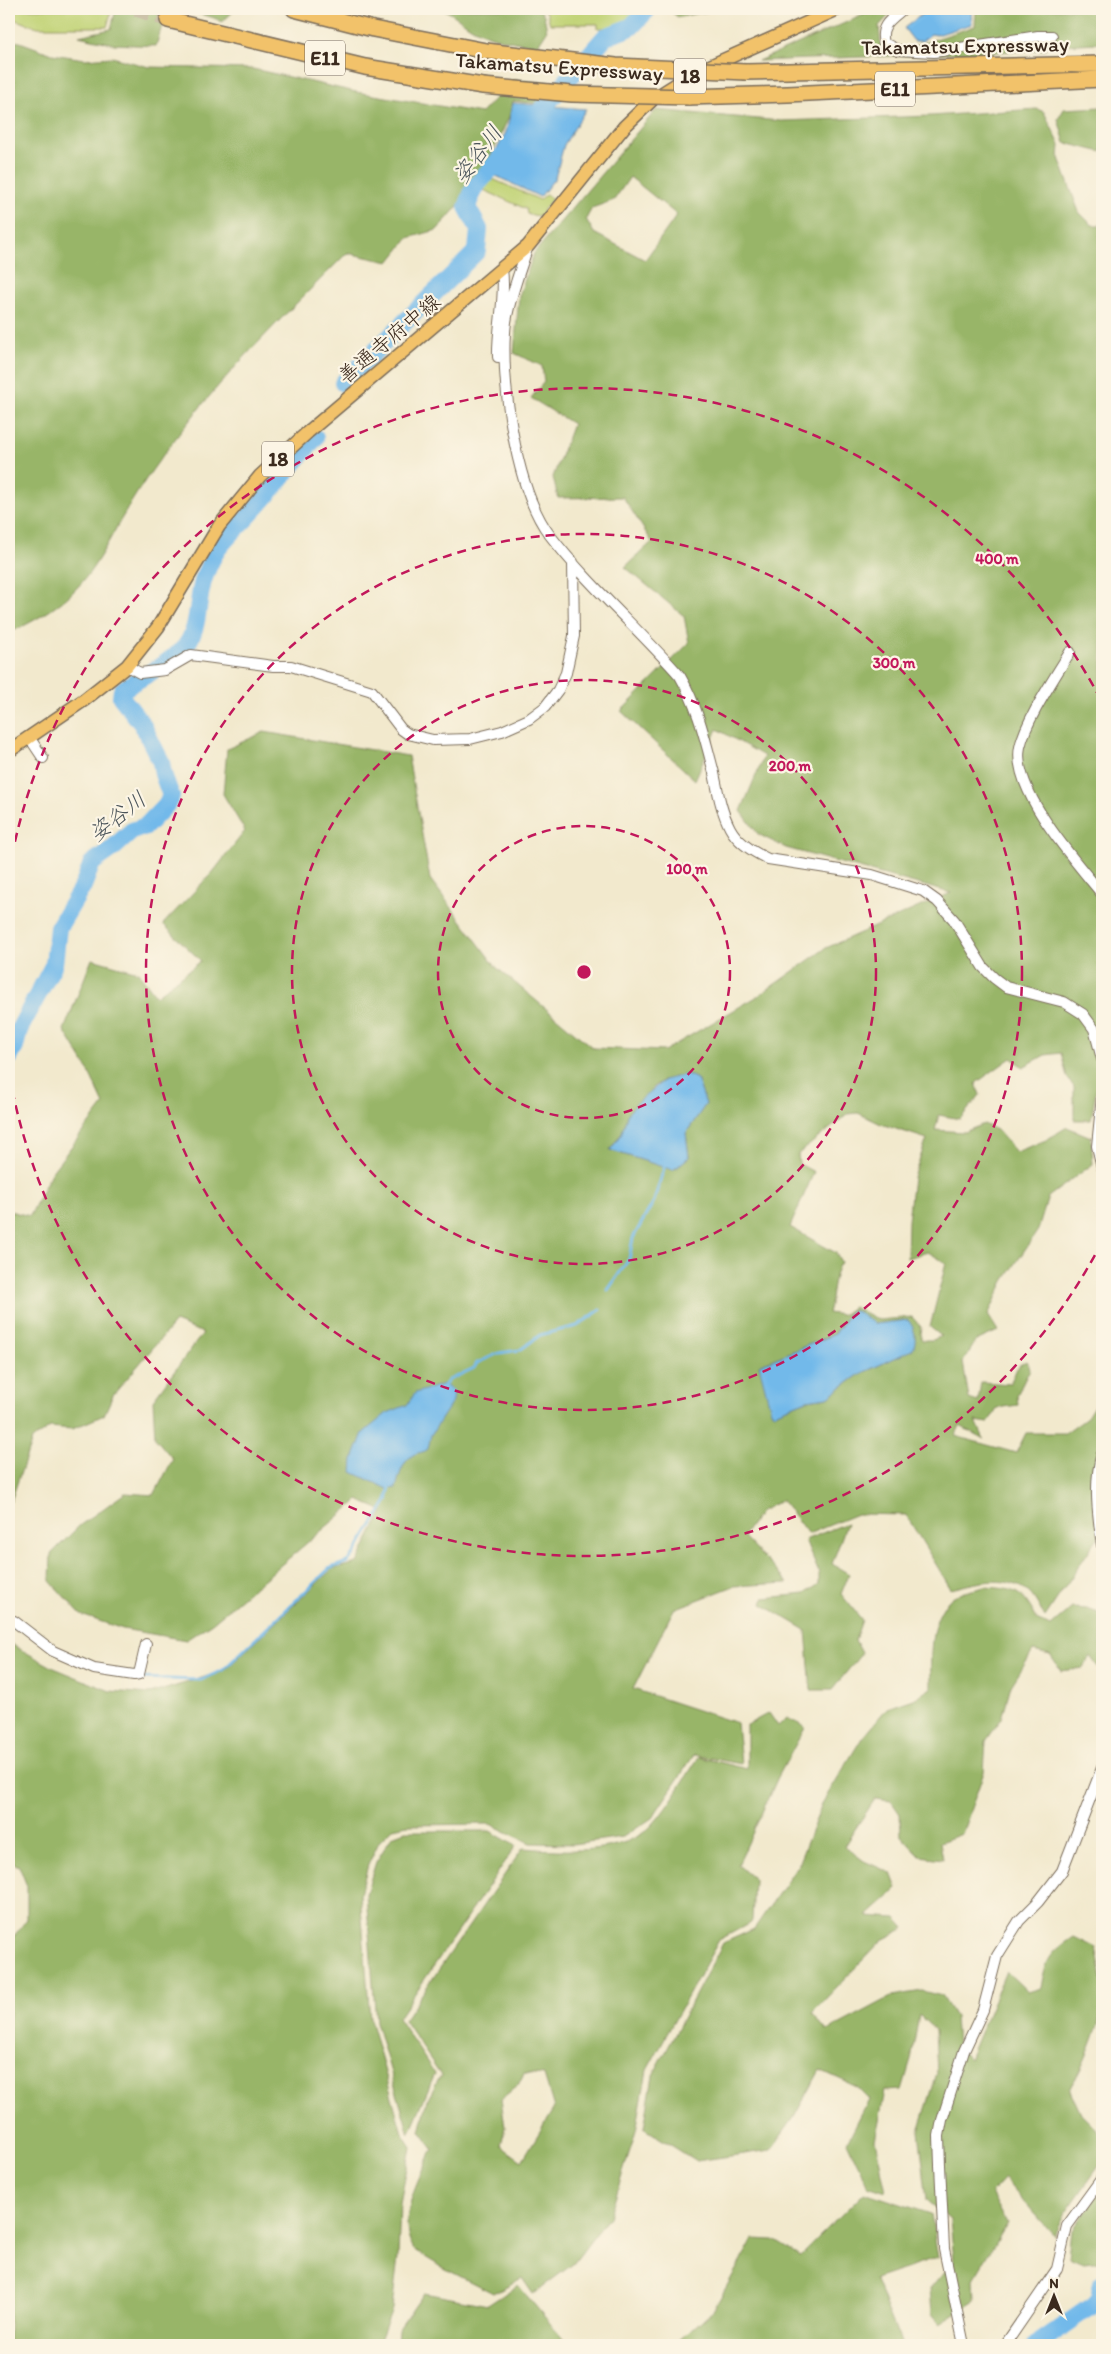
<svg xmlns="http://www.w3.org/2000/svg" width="1111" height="2354" viewBox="0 0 1111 2354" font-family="Itim,'Klee One',sans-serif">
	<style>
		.green { fill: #c1d376; stroke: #7e7e4a }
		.forest { fill: #98b567; stroke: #6a7042; fill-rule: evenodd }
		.water { fill: #72b9ea; stroke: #567284 }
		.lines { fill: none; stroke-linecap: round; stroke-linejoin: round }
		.stream { stroke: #72b9ea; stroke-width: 3 }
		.river { stroke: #72b9ea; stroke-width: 18 }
		.highway-tunnel { stroke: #cdc3aa; stroke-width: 15; stroke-dasharray: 15 8; stroke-linecap: butt }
		.minor-casing { stroke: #7b6d5b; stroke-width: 12 }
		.major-casing { stroke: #7b6d5b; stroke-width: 15 }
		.highway-casing { stroke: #7b6d5b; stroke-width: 18 }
		.minor { stroke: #fff; stroke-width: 10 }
		.major { stroke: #f2c26a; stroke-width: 12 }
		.highway { stroke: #f2c26a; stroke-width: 15 }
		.highway-bridge-casing { stroke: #7b6d5b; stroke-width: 18; stroke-linecap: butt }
		.highway-bridge { stroke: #f2c26a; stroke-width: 15 }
		.ring { fill: none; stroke: #c2185b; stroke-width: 2.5; stroke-dasharray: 9 6 }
		.labels { text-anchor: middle; stroke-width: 4.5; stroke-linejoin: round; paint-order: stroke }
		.shield { fill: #fcf5e5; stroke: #75675a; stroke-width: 1 }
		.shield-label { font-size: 20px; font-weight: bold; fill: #3b2a1e }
		.street-label { font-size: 21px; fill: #3b2a1e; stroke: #fcf5e5 }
		.water-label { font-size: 22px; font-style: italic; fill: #4c555b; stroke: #fcf5e5 }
		.centre { fill: #c2185b; stroke: #fcf5e5; stroke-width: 2.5 }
		.ring-label { font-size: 15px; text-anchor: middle; font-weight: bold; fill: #c2185b; stroke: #fcf5e5; stroke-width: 4.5; stroke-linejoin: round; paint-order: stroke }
	</style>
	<rect width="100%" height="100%" fill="#fcf5e5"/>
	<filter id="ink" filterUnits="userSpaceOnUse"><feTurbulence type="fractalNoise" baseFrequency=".02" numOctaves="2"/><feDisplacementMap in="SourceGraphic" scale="10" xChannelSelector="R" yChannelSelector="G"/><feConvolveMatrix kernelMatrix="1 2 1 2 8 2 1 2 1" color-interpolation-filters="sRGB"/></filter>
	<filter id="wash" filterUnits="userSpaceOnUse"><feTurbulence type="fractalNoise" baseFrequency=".0096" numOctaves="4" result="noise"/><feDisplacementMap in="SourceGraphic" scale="20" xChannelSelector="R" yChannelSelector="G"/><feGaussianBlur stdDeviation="1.12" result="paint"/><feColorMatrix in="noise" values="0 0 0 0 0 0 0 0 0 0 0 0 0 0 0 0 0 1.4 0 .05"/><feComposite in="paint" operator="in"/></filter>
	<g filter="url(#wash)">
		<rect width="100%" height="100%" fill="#f2e9cd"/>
		<path class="green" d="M9 9H112L107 27H38L9 18Z
			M543 9H644L622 28H598V24H550L547 13Z
			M488 177 540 200 546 194 552 199 539 216 527 214 526 209 479 188Z"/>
		<path class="forest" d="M116 9H167L156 46 114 44 79 36 111 29Z
			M187 9H234V11L222 22C209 14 199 16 187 9Z
			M441 9H539L544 15 547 31 538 45C515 43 495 39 474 29 463 23 454 13 441 9Z
			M667 9H722L678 17Z
			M877 9H895L879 26 881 48 915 46 975 26 976 9H1102V39L1096 43 1063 45 1051 33 1045 50 758 61Z
			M9 41 20 42 52 54 85 59 112 57 149 67 253 69 356 92 481 113 513 80 558 83 544 104 513 101 509 117 482 174 457 207 437 230 408 238 389 262 347 253C290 310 231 366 182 430 162 456 142 483 126 511 109 539 96 570 72 593 53 611 32 622 9 633Z
			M1102 107V152L1065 143 1058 119 1064 109Z
			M1037 109 1044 112 1060 145 1059 158 1079 212 1092 225H1102V1045L1095 1044 1100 1067 1091 1120H1074V1087L1067 1077 1061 1053 1045 1055 1023 1067 1011 1058 976 1083 980 1095 960 1119 939 1115 935 1130 964 1132 984 1124 997 1130 1016 1152 1046 1140 1067 1127 1091 1137 1093 1164 1048 1197 1038 1230 1004 1281 988 1315 998 1331 976 1341 963 1362 969 1399 978 1402 981 1382 1010 1384 1018 1366 1026 1361 1030 1369 1017 1395 1018 1405 997 1408 988 1423 976 1421 984 1439 960 1426 955 1436 1016 1453 1026 1433H1065L1087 1417 1102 1393V1531L1045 1617C1040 1609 1034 1596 1027 1591 1004 1574 975 1583 951 1589L906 1515 857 1514 808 1534 782 1500 761 1511 743 1536 788 1583 734 1586 674 1609 633 1689 737 1723 741 1764 694 1755 652 1818 623 1837 573 1844 530 1843 490 1824 407 1825 393 1828 379 1842 368 1865 360 1894 370 2019 402 2133 411 2147 400 2203 398 2257 392 2309 378 2345H85L67 2336 47 2345H9V1943L27 1919V1886L19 1866 9 1861V1643L54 1668 110 1691 150 1694 224 1671 332 1569 357 1563 383 1511 358 1500 212 1623 186 1640 123 1629 81 1615 50 1581 51 1554 79 1526 125 1493 154 1495 173 1459 155 1438 153 1400 203 1333 175 1322 113 1395 104 1415 72 1429 50 1427 32 1440 11 1501H9V1211L30 1216 51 1173 104 1104 86 1066 64 1030 92 959 138 972 156 996 201 961 163 924 213 872 245 831 223 794 227 749 264 732 408 756 430 879 496 967 593 1048 664 1051 758 996 826 948 951 893 786 848 758 834 741 811 764 756 717 729 695 780 621 711 689 643 684 616 625 567 652 542 623 497 558 498 553 477 573 424 531 398 544 382 542 366 514 353 519 296 534 253 656 110 781 121 931 116ZM630 177 677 215 645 260 594 233 586 219 592 208 614 200ZM687 1074 697 1079 706 1104 686 1133 689 1157 673 1170 610 1150 653 1087 664 1080ZM858 1113 881 1124 927 1139 913 1177 908 1221 907 1258 928 1252 946 1263 930 1327 941 1336 933 1340H922L920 1334 921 1327 912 1317 879 1320 853 1307 842 1315 828 1313C833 1296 831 1277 841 1262L836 1253 790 1227 814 1172 799 1164 798 1154 848 1114ZM855 1311 875 1324 904 1320 912 1350 860 1374 828 1397 807 1400 774 1413 759 1365 835 1334 848 1313Z
			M847 1523 832 1564 849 1574 841 1594 862 1620 855 1640 862 1653 832 1690H811L806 1630 762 1604 764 1598 805 1594 819 1584V1573L805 1540Z
			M984 1587C1018 1589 1022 1591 1038 1621L1051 1626 1072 1608 1087 1609 1102 1614V1673L1090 1656 1083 1668 1061 1671 1050 1655 1033 1651 1011 1686 1002 1718 986 1741 984 1772 962 1834 940 1842 943 1859 920 1856 901 1836 900 1814 891 1801 875 1799 844 1846 864 1861 891 1873 897 1889 867 1916 896 1918 905 1928 882 1940 812 2013 827 2031 893 1996 922 1991 942 1996 955 2017 957 2046 969 2059 1006 1971 1028 1992 1041 1988C1046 1958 1050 1953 1074 1937L1096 1948C1100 1966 1105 1986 1102 2006 1098 2034 1083 2065 1070 2090L1081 2114 1102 2135V2162L1064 2215 1054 2235 1004 2179 991 2193 1007 2223 974 2279 975 2301 940 2323 932 2314 930 2288 954 2260 950 2220 927 2200 919 2131 937 2074 935 2030 919 2015 911 2060 902 2090 885 2091 875 2140 886 2192 868 2186 847 2142 869 2099 857 2087 820 2070 793 2119 771 2150 696 2161 644 2128 653 2075 723 1943 754 1929 797 1867 823 1802 862 1738 887 1708 914 1699 931 1688C931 1659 927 1621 951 1598 958 1592 975 1590 984 1587Z
			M769 1713 778 1726 787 1718 805 1727 778 1777 738 1865 754 1879 752 1922 719 1940 647 2070 636 2131 609 2217 573 2264 533 2294 522 2278 493 2293C478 2285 420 2258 413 2247 395 2219 422 2174 433 2149L420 2131 428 2099 441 2075 404 2020 523 1848C562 1851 625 1856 653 1824 671 1804 684 1779 699 1757L747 1769V1725ZM524 2073 544 2075 554 2108 522 2161 501 2146 505 2127 501 2099 518 2085Z
			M405 1831H490L516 1846 398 2018 435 2074 409 2134 376 2022 366 1894 376 1862 392 1836Z
			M1102 2190V2261L1083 2263 1069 2257 1072 2230Z
			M864 2192 931 2214 938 2258 875 2279 902 2345H675L714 2309 753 2239 774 2240 800 2256Z
			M518 2285 568 2345H397L398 2330 424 2293 488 2305Z"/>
		<path class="water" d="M929 9H971L972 24 937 35 931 34 922 41H914L904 28Z
			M513 103 586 109 564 145 555 178 540 197 490 173H484L506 132Z
			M687 1074 697 1079 706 1104 686 1133 689 1157 673 1170 610 1150 621 1135 628 1113 637 1103 664 1080Z
			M851 1311H856L875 1324 908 1320C915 1328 918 1341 912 1350L860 1374 828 1397 807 1400 774 1413 771 1411 759 1365 835 1334Z
			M444 1384 454 1392 453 1401 431 1435 428 1449C424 1453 418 1452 413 1455 402 1462 399 1477 396 1488L388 1489 352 1472 353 1459 363 1433 387 1413 407 1405 415 1393Z"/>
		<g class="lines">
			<path class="stream" d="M608 1290 629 1259 633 1238 654 1201 665 1165
				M443 1387 449 1380 474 1368 477 1363 499 1353 520 1350 540 1335 577 1326 600 1310
				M9 1626 15 1627
				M136 1678 201 1680 223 1670 329 1569 347 1562 353 1556 387 1501 390 1486"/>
			<path class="river" d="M530 123 605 37 631 27 648 9
				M343 383 477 251 479 229 467 207 474 188 502 156
				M9 1058 15 1047 19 1030 54 964 58 928 83 886 92 863 112 849 132 831 146 826 167 804 171 796 163 774 161 762 142 724 121 697 122 690C142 676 164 667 182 650 201 631 196 601 204 578 207 569 212 558 217 550 228 535 241 525 253 511 275 488 294 462 315 438
				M1036 2345 1092 2306 1099 2297 1102 2284"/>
		</g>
	</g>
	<g filter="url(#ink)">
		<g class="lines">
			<path class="highway-tunnel" d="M136 9 168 20"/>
			<g class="minor-casing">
				<path id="minor" d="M903 9C891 19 879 26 884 43L898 50 934 52 1038 36H1052
					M528 246C520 271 510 296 506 322 499 377 516 490 549 534 588 585 638 628 680 676 698 707 705 739 714 773 718 792 721 811 730 828 738 843 753 852 768 859L872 875 923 891 937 901 954 920 983 967 994 978 1006 987 1064 1002 1083 1014 1094 1029 1102 1059
					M498 357C497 328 506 297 502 269
					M1070 652C1055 677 1026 720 1020 747 1011 790 1076 862 1102 894
					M127 666 140 673 165 670 191 655 273 666H291L372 691 401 729 408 734 433 740 470 739 502 731 529 719 545 707 558 690 566 673 574 636 573 562
					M29 737 43 758
					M1102 1096 1097 1146 1102 1167
					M1102 1454C1093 1481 1098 1517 1102 1545
					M9 1621H14L53 1651 94 1669 134 1675 139 1674 146 1644
					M964 2345 944 2249 940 2165 939 2136 942 2120 964 2051 983 2010 997 1956 1019 1921 1038 1902 1062 1871 1102 1768
					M1005 2345 1057 2269 1067 2226 1102 2178"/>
			</g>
			<g class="major-casing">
				<path id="major" d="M9 751 84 700 127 666 158 627 219 526 260 476 308 432 528 246 624 127 653 99 694 73 838 9"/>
			</g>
			<g class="highway-casing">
				<path id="highway" d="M294 9 373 29 486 51
					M168 20 365 67 483 86
					M746 72 1102 64
					M688 97 788 94 1102 79"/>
			</g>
			<use href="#minor" class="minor"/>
			<use href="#major" class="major"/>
			<use href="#highway" class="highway"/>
			<g class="highway-bridge-casing">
				<path id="highway-bridge" d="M486 51 616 66 746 72
					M483 86 572 94 688 97"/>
			</g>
			<use href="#highway-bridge" class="highway-bridge"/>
		</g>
	</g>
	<g class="ring">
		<circle cx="584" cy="972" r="146"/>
		<circle cx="584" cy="972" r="292"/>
		<circle cx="584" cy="972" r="438"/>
		<path d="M1102 1242A584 584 0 0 1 9 1073M9 871A584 584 0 0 1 1102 702"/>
	</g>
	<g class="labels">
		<g class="shield">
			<rect x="305" y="40.5" width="40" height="35" rx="4"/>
			<rect x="674" y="58.5" width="32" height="35" rx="4"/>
			<rect x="875" y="71.5" width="40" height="35" rx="4"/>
			<rect x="262" y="441.5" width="32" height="35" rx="4"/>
		</g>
		<g class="shield-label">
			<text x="325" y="65">E11</text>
			<text x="690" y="83">18</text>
			<text x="895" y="96">E11</text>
			<text x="278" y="466">18</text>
		</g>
		<g class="street-label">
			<text transform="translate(965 46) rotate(-1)" y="7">Takamatsu Expressway</text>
			<text transform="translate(559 67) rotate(4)" y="7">Takamatsu Expressway</text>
			<text transform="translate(389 339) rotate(-40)" y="7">善通寺府中線</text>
		</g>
		<g class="water-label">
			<text transform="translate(477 154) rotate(-53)" y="8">姿谷川</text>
			<text transform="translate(117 816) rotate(-38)" y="8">姿谷川</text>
		</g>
	</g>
	<circle cx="584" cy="972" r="8" class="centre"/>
	<g class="ring-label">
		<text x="997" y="564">400 m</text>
		<text x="894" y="668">300 m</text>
		<text x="790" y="771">200 m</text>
		<text x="687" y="874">100 m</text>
	</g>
	<rect width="1111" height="2354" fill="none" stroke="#fcf5e5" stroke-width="30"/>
	<g transform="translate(1054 2296)" stroke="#fcf5e5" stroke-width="4" paint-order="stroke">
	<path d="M0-4L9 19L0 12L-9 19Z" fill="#3b2a1e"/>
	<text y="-8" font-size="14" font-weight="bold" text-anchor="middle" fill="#3b2a1e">N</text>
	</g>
</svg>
